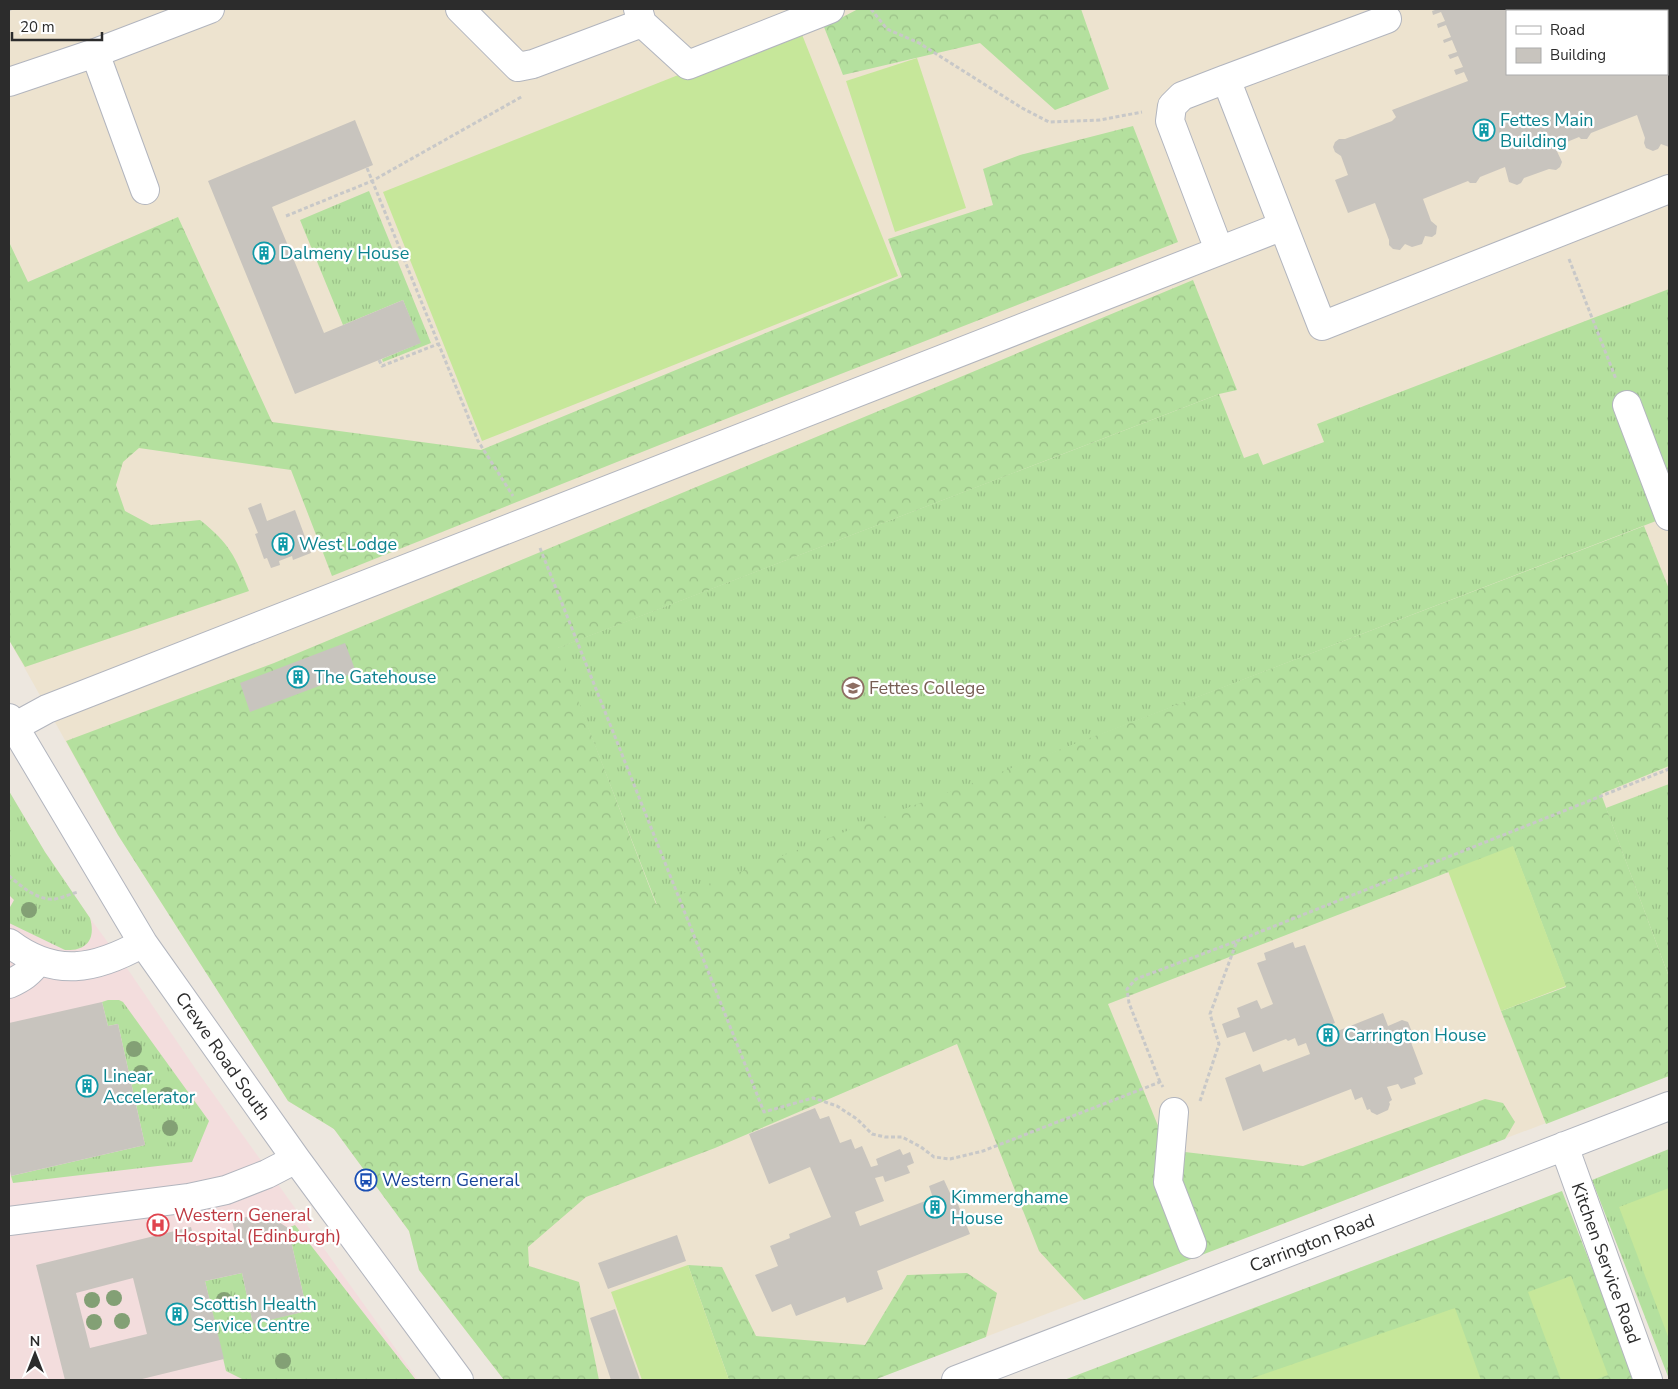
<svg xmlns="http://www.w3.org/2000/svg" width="1678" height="1389" viewBox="0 0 1678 1389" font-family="'Nunito Sans',sans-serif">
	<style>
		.education { fill: #ede3cf; fill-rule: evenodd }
		.medical { fill: #f3dddd }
		.grass { fill: url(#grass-tufts) }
		.forest { fill: url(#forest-crowns) }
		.pitch { fill: #c6e79a }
		.building { fill: #c8c4be; fill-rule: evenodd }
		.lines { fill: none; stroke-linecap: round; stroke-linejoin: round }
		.minor-casing { stroke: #b2b5be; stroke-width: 30 }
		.path { stroke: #c8c8c8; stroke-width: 3; stroke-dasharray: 4 2.5; stroke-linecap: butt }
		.minor { stroke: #fff; stroke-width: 28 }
		.tree { fill: #83a075 }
		.labels { text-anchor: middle; stroke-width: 4.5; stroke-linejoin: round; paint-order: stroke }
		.culture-label { font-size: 18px; fill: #0d838f; stroke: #fff; text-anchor: start }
		.education-label { font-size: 18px; fill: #785e54; stroke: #fff; text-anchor: start }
		.street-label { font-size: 18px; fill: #2c2c2c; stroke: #fff }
		.transit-label { font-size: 18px; fill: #164399; stroke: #fff; text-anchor: start }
		.health-label { font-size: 18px; fill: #be3a42; stroke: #fff; text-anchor: start }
	</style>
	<defs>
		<pattern id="grass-tufts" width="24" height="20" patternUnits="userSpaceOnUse" patternTransform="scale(1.25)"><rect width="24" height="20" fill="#b4e09e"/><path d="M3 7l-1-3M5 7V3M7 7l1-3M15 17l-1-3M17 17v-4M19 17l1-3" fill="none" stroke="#9bc088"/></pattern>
		<pattern id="forest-crowns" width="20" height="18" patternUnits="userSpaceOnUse" patternTransform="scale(1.25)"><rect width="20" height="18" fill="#b4e09e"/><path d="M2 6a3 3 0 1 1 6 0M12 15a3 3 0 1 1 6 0" fill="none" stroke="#9bc088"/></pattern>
	</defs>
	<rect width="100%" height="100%" fill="#ede7df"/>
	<path class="education" d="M9 9H1669V1076L873 1380H504L419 1270 409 1231 334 1129 288 1101 118 835 9 640ZM1507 11H1667V74H1507Z"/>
	<path class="medical" d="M9 791 45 852 90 918 131 974 197 1071 418 1380H9Z"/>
	<path class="grass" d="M1570 9H1633L1626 11H1571Z
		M369 191 431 343 383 362 382 359 420 343 403 300 343 325 300 220Z
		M1669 289V516L657 905 557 648 1219 394 1244 458 1258 453 1263 465 1324 442 1317 424Z
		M1669 784V977L1606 808Z
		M9 791 45 852 90 918C96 939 87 951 65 950L9 923V909L14 900 9 895Z
		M108 1000H119L123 1002 209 1121 192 1162 13 1183 11 1176 145 1145 118 1024 108 1026 102 1002Z
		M1669 1149V1379L1592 1180Z
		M295 1225 416 1380H244L226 1371 205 1281 242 1273 253 1323 307 1311 288 1228Z"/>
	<path class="forest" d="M858 9H1081L1109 89 1055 110 980 43 843 75 824 27Z
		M1133 126 1178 242 662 444 332 576 291 470 139 448 123 462 116 485 125 511 151 525 200 520C230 544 235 556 249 591L25 667 9 640V242L28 282 178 217 272 422 481 450 902 277 888 239 993 205 983 169 1020 155Z
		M1193 280 1237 390 1219 394 558 648 656 904 1644 526 1669 589V766L1601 794 1669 977V1076L1546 1124 1501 1011 1566 987 1513 847 1108 1004 1168 1150 1303 1166 1485 1099 1503 1103 1515 1122 1505 1139 1084 1300 1039 1251 957 1044 715 1148 586 1197 528 1247 529 1266 579 1282 599 1380H504L419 1270 409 1231 334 1129 288 1101 118 835 66 741 274 663Z
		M1562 1191 1636 1380H1064Z
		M688 1265 722 1267 756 1336 865 1345 907 1275 967 1273 997 1293 986 1337 874 1380H729Z"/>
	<path class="pitch" d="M799 27 898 276 482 441 383 192Z
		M917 58 966 208 895 232 846 81Z
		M1513 846 1566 986 1501 1011 1448 871Z
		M1669 1188V1339L1619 1207Z
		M688 1265 729 1380H642L611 1292Z
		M1571 1276 1608 1375 1594 1380H1561L1528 1292Z
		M1455 1308 1481 1380H1247Z"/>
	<path class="building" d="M1438 9H1506L1507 74H1667V15L1669 18V147L1661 144 1658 149 1653 151 1646 148 1644 143 1645 138 1637 115 1591 133 1587 139H1581L1579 137 1555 147 1562 162 1560 167 1556 170 1549 169 1524 178 1521 183 1517 185 1509 182 1505 167 1480 177 1476 183H1470L1468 181 1423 199 1431 221 1437 226 1436 234 1432 237 1425 236 1422 244 1412 247 1405 244 1400 250 1393 249 1389 245V240L1375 203 1348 213 1335 180 1348 175 1341 156 1335 152 1333 147 1335 142 1339 139H1345L1392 121 1396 117 1392 110 1468 81 1464 72 1456 75 1454 70 1463 67 1458 56 1450 59 1448 55 1457 52 1452 40 1444 43 1443 40 1451 37 1446 25 1438 28 1437 24 1445 21 1441 12 1433 15 1432 11Z
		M355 120 373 165 272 207 324 333 403 300 421 343 295 394 208 181Z
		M261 503 267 521 295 510 311 553 293 560 292 556 279 561 280 565 271 568 267 558 264 559 255 534 258 533 248 508Z
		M345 643 356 672 250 712 240 683Z
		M1293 942 1295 948 1305 945 1335 1023 1327 1026 1330 1034 1383 1013 1388 1026 1402 1020 1408 1022 1412 1032 1409 1037 1423 1074 1414 1078 1416 1084 1401 1089 1398 1084 1387 1087 1392 1100 1389 1102 1390 1104 1388 1110 1377 1115 1371 1112 1370 1109 1367 1110 1362 1097 1355 1100 1351 1089 1243 1131 1225 1078 1260 1064 1263 1072 1310 1054 1306 1043 1298 1046 1295 1038 1288 1041 1286 1039 1253 1052 1245 1032 1227 1038 1222 1024 1240 1017 1237 1008 1257 1000 1261 1009 1273 1004 1257 963 1266 960 1264 953Z
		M102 1002 108 1026 118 1024 145 1145 11 1176 9 1166V1023Z
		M815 1108 820 1119 829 1116 840 1143 851 1139 855 1149 862 1146 871 1167 878 1165 876 1159 900 1149 903 1155 910 1152 914 1163 907 1166 910 1173 885 1182 883 1176 875 1178 884 1201 855 1212 860 1226 933 1198 929 1186 944 1180 950 1193 953 1192 970 1234 877 1271 883 1289 847 1303 845 1297 796 1316 791 1304 772 1312 755 1275 778 1266 770 1246 790 1238 789 1234 831 1217 810 1167 769 1184 749 1134Z
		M265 1213 288 1228 307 1311 253 1324 242 1273 205 1281 224 1359 138 1380H65L36 1265 191 1227 196 1246 236 1237 232 1220ZM133 1278 147 1334 90 1348 76 1293Z
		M677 1235 686 1261 608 1289 598 1263Z
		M615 1309 640 1380H611L590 1318Z"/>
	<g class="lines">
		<g class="minor-casing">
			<path id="minor" d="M460 9 518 67 533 64 642 23
				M638 9 642 23 688 65 830 9
				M1387 19 1226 79 1322 326 1669 189
				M95 53 145 190
				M9 82 95 53 210 9
				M1219 250 1170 121 1172 106 1182 96 1226 79
				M1627 405 1669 516
				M9 718 143 943 296 1159 459 1380
				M14 727 47 709 1283 226
				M9 943C55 978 95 970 143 943
				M9 984C22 978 30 973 38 961
				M1174 1112 1168 1182 1192 1244
				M1564 1146 1648 1380
				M9 1221 189 1198 226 1190 267 1174 296 1159
				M956 1380 1669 1106"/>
		</g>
		<path class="path" d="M871 9 887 29 919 43 1022 108 1049 122 1100 120 1142 112
			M1553 9 1554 11
			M9 10 11 9
			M1642 11 1648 9
			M367 168 478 441 513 496
			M286 216 372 181 523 96
			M1569 259 1616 379
			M379 360 382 366 438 344
			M540 548 764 1112 813 1098 837 1106 857 1119 872 1134 885 1137H902L921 1147 934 1157 950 1159 983 1151 1160 1082 1163 1087
			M9 876C21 886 38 901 55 899 62 898 70 894 78 892
			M1160 1082 1129 1003 1127 989 1136 979 1237 941
			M1200 1101 1219 1044 1210 1014 1237 941 1669 769"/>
		<use href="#minor" class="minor"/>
	</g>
	<g class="tree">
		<circle cx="29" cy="910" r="8"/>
		<circle cx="134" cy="1049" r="8"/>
		<circle cx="141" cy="1073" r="8"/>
		<circle cx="167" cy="1095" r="8"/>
		<circle cx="170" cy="1128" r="8"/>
		<circle cx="114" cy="1298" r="8"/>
		<circle cx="92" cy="1300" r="8"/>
		<circle cx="224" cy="1300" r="8"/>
		<circle cx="122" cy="1321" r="8"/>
		<circle cx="94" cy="1322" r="8"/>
		<circle cx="283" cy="1361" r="8"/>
	</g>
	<defs>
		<g id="building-ring" transform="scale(1.125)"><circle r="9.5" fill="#fff" stroke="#0f9aa8" stroke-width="1.5"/><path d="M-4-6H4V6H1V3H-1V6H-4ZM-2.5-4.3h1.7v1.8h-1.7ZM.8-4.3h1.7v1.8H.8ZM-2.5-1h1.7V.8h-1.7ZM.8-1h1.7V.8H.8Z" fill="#0f9aa8"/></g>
		<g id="school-ring" transform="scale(1.125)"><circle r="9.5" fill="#fff" stroke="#8d6e63" stroke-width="1.5"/><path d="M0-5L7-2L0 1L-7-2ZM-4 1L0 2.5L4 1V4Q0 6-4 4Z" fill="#8d6e63"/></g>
		<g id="bus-ring" transform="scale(1.125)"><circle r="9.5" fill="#fff" stroke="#1a4fb4" stroke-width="1.5"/><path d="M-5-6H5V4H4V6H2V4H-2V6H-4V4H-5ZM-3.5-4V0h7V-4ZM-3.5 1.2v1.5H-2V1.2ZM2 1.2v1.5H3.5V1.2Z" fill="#1a4fb4"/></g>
		<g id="hospital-ring" transform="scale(1.125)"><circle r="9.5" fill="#fff" stroke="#e0444e" stroke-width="1.5"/><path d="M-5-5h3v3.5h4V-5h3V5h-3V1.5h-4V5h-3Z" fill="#e0444e"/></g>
	</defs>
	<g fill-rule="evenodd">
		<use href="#building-ring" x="1484" y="130"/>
		<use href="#building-ring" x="264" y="253"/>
		<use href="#building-ring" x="283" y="544"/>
		<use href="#building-ring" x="298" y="677"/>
		<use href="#school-ring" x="853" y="688"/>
		<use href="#building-ring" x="1328" y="1035"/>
		<use href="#building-ring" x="87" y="1086"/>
		<use href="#bus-ring" x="366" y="1180"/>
		<use href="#building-ring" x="935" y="1207"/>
		<use href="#hospital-ring" x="158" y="1225"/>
		<use href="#building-ring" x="177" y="1314"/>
	</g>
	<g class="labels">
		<g class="culture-label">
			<text x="1500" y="126">Fettes Main<tspan x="1500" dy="21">Building</tspan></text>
			<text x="280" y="259">Dalmeny House</text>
			<text x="299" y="550">West Lodge</text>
			<text x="314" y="683">The Gatehouse</text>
			<text x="1344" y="1041">Carrington House</text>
			<text x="103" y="1082">Linear<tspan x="103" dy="21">Accelerator</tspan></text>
			<text x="951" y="1203">Kimmerghame<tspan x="951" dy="21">House</tspan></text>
			<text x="193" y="1310">Scottish Health<tspan x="193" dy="21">Service Centre</tspan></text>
		</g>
		<g class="education-label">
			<text x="869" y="694">Fettes College</text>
		</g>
		<g class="street-label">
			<text transform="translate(223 1056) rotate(55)" y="6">Crewe Road South</text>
			<text transform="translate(1312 1243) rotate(-21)" y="6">Carrington Road</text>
			<text transform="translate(1606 1263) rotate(70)" y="6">Kitchen Service Road</text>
		</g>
		<g class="transit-label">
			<text x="382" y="1186">Western General</text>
		</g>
		<g class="health-label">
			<text x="174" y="1221">Western General<tspan x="174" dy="21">Hospital (Edinburgh)</tspan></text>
		</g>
	</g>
	<rect width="1678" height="1389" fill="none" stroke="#2c2c2c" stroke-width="20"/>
	<rect x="1506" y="10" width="162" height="65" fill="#ffffff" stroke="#ababab"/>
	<rect x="1516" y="26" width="25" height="8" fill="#ffffff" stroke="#ababab"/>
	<text x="1550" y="35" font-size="15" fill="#2c2c2c">Road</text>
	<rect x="1516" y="48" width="25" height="15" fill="#c8c4be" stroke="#ababab"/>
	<text x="1550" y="60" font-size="15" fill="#2c2c2c">Building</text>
	<g transform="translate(35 1354)" stroke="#ffffff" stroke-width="4" paint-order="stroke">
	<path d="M0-4L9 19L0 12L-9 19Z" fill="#2c2c2c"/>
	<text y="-8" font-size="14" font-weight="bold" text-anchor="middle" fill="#2c2c2c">N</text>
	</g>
	<path d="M12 32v8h90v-8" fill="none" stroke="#2c2c2c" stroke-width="2.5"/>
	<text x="20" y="32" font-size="15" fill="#2c2c2c" stroke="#ffffff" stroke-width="4" paint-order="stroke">20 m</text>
</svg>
